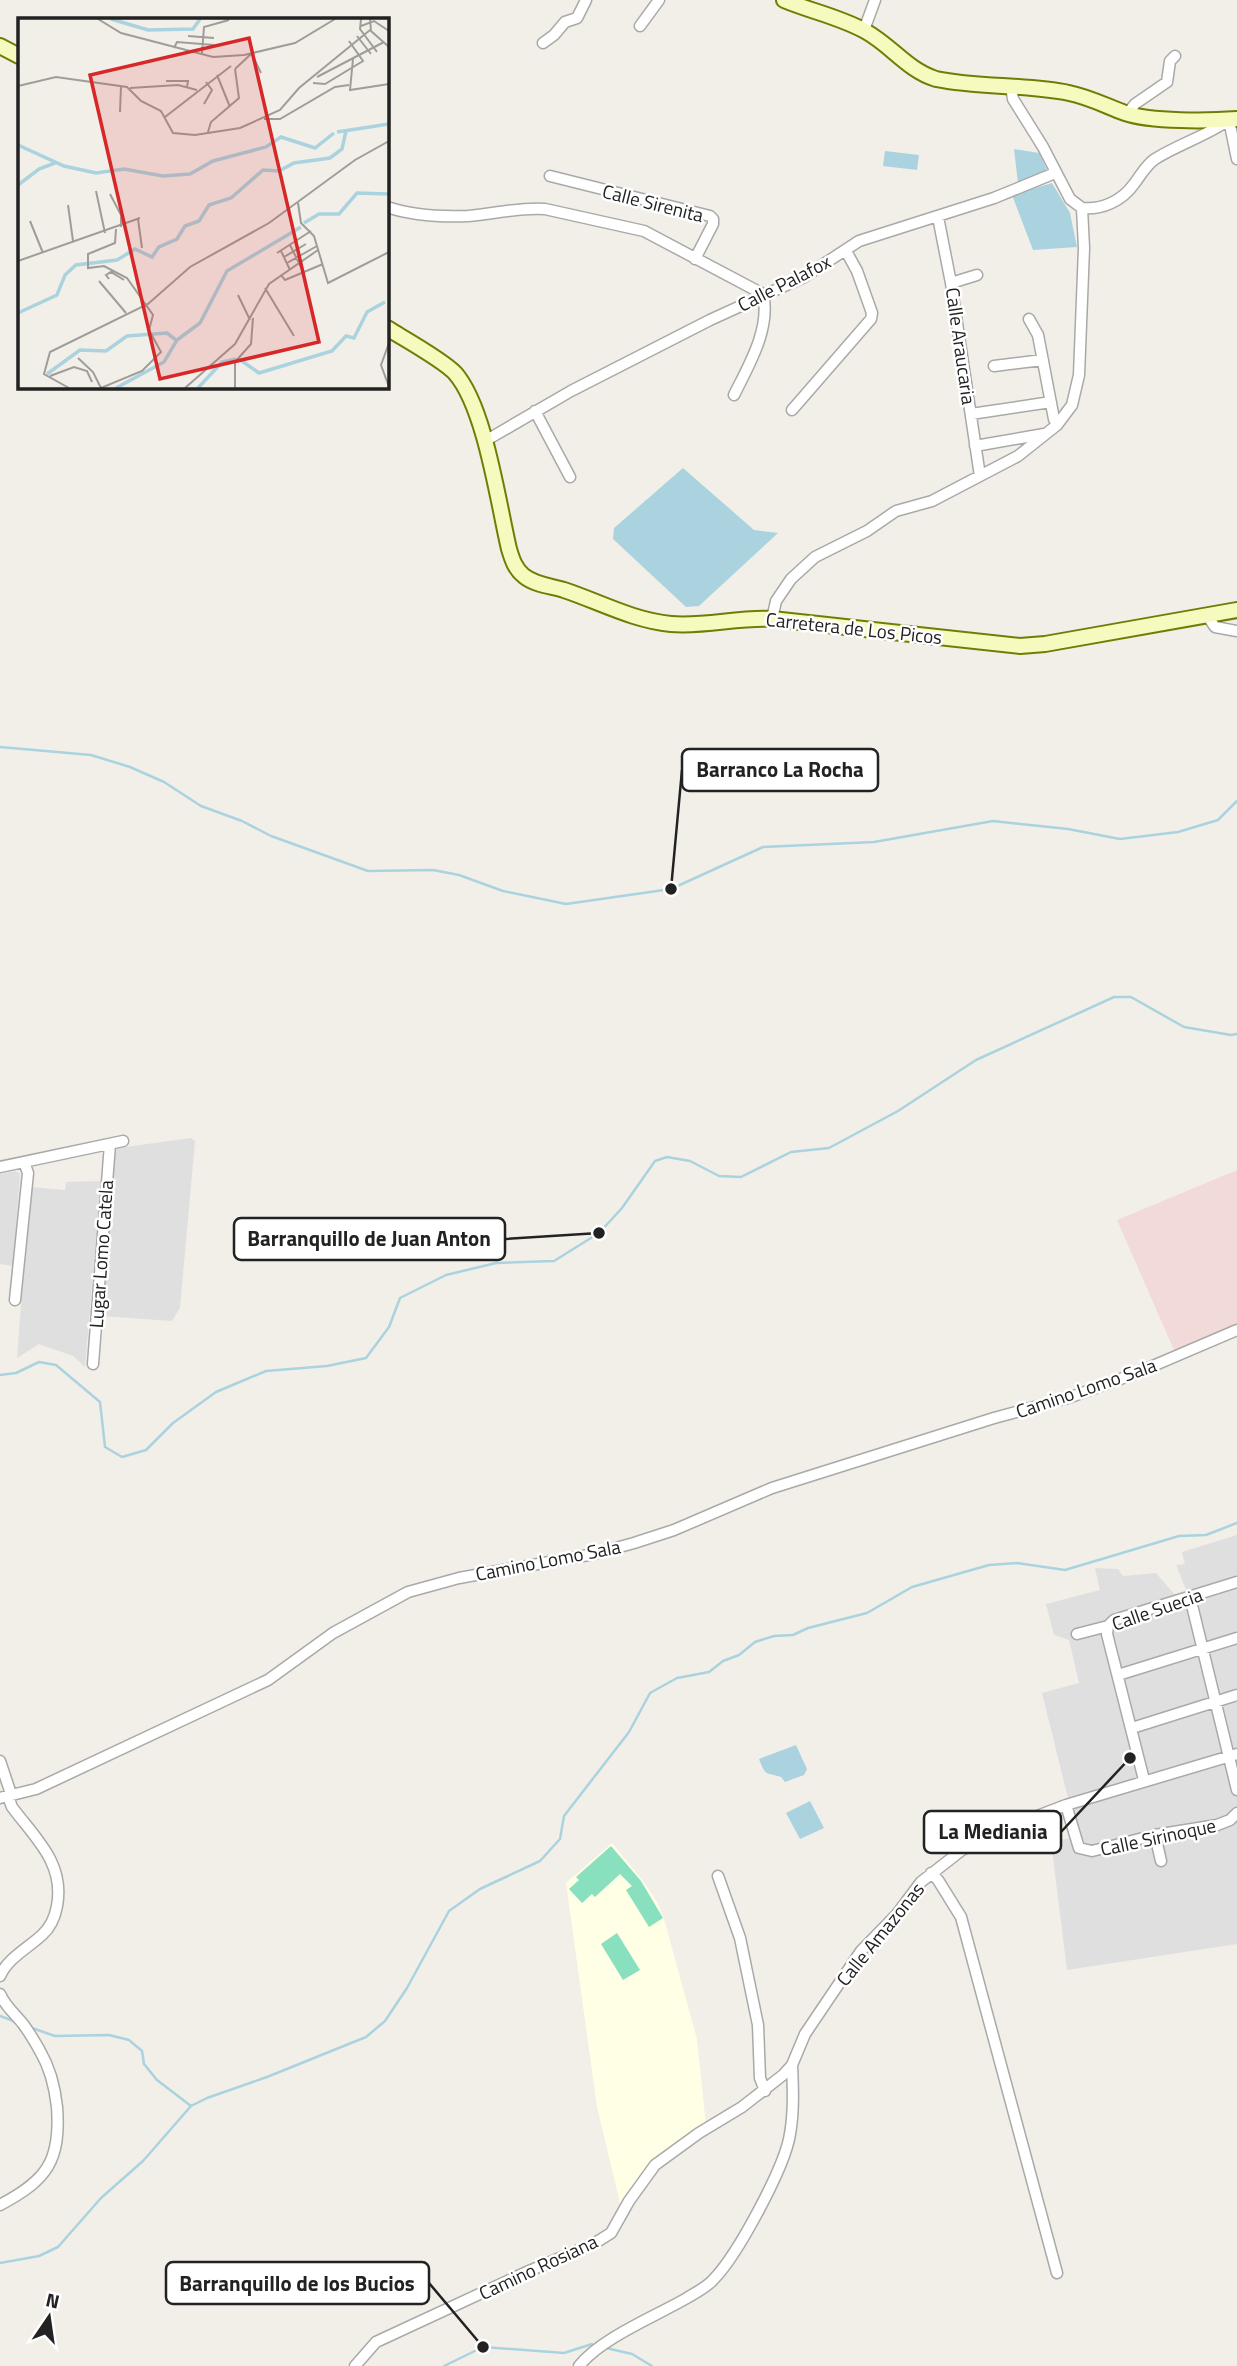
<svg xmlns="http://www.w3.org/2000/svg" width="1237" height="2366" viewBox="0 0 1237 2366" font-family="'Titillium Web',sans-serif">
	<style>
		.residential { fill: #e0dfdf }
		.commercial { fill: #f2dad9 }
		.education { fill: #ffffe5 }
		.pitch { fill: #88e0be }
		.water { fill: #aad3df }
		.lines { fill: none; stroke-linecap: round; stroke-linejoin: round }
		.stream { stroke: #aad3df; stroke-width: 2.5 }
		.street-casing { stroke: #a9a9a9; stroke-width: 13 }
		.secondary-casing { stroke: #707d05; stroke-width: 18 }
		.street { stroke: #fff; stroke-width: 10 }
		.secondary { stroke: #f7fabf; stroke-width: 14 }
		.labels { text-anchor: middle; stroke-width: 5; stroke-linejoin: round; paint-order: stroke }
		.street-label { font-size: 19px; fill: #222; stroke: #fff }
		.inset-river { fill: none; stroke: #aad3df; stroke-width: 3.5 }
		.inset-road { fill: none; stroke: #9f9d99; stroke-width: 2 }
		.view { fill: #d62828; fill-opacity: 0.15; stroke: #d62828; stroke-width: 3.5 }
		.inset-edge { fill: none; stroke: #222; stroke-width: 3.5 }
		.leader { fill: none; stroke: #222; stroke-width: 2.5 }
		.callout-dot { fill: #222; stroke: #fff; stroke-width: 2.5 }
		.callout { fill: #fff; stroke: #222; stroke-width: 2.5 }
		.callout-label { font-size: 21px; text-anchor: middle; font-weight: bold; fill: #222 }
	</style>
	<rect width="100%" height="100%" fill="#f2efe9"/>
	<path class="residential" d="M191 1138 195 1141 180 1308 172 1321 101 1316 115 1152 118 1148Z
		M16 1171 20 1174 13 1266 0 1264V1174Z
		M101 1181 85 1367 73 1356 39 1344 17 1358 30 1187 65 1190 66 1182Z
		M1237 1535V1944L1067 1970 1051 1842 1070 1838 1058 1801 1068 1798 1042 1693 1079 1683 1069 1640 1054 1635 1046 1604 1100 1590 1095 1568 1118 1569 1123 1576 1156 1573 1175 1595 1187 1592 1176 1565 1185 1564 1182 1552Z"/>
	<path class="commercial" d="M1237 1170V1324L1174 1350 1117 1220Z"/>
	<path class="education" d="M612 1843 643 1881 657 1902 664 1919 697 2039 706 2126 637 2183 620 2203 597 2107 566 1883Z"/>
	<path class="pitch" d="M611 1846 641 1881 663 1918 649 1927 626 1890 632 1886 620 1874 595 1897 592 1894 582 1903 569 1889 579 1880 576 1877Z
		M617 1933 640 1970 623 1980 601 1944Z"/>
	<path class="water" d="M1014 149 1039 153 1047 170 1018 183Z
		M885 151 919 155 917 170 883 166Z
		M1052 183 1070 213 1077 247 1033 250 1012 195Z
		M683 468 754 530 778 533 699 606 686 607 613 539 614 528Z
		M796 1745 807 1769 804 1775 785 1782 781 1777C765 1772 766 1777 759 1759Z
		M810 1801 824 1828 800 1839 786 1813Z"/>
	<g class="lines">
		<path class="stream" d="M0 747 91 755 130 767 164 782 201 806 242 821 271 836 368 871 433 870 459 875 503 891 566 904 671 889 763 847 874 842 993 821 1068 829 1120 839 1178 832 1218 820 1237 801
			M0 1375 16 1373 39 1362 56 1365 100 1402 105 1447 122 1457 146 1450 173 1423 216 1392 266 1371 327 1366 366 1358 389 1327 400 1298 446 1275 496 1263 554 1261 599 1233 622 1208 655 1161 667 1157 690 1161 719 1176 741 1177 791 1152 829 1148 898 1111 976 1060 1114 997H1131L1184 1027 1231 1035 1237 1034
			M0 2016 16 2022
			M29 2027 55 2036 109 2035 129 2040 142 2051 144 2064 157 2080 191 2106
			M0 2263 39 2256 58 2247 101 2198 143 2161 191 2106 207 2098 267 2077 366 2037 385 2021 407 1988 449 1911 480 1889 540 1861 560 1839 564 1816 629 1732 650 1693 677 1678 709 1672 723 1661 739 1655 755 1642 774 1636 793 1635 808 1628 867 1613 912 1587 989 1565 1017 1563 1065 1570 1179 1536 1206 1535 1237 1523
			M606 2348 632 2354 652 2366
			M444 2366 483 2347 564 2353 592 2344"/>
		<g class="street-casing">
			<path id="street" d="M640 26 659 0
				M864 30 875 0
				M543 43 554 35 565 22 577 18 586 0
				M1011 87 1013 99 1043 147 1070 199 1082 208
				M1127 114 1135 104 1167 82 1170 61 1175 56
				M1229 120 1237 159
				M550 176 710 216 713 219V224L695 259
				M387 207C411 215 442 217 468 216 494 214 519 207 545 209L644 231 763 294
				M1082 208C1102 210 1122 201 1134 184 1141 175 1146 165 1155 159 1179 144 1206 136 1229 120
				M938 217 951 283 980 476
				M951 283 977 275
				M1029 319 1038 335 1054 419 1057 425
				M994 366 1043 360
				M734 395C749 365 771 328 763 294
				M792 410 871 319 872 313 857 271 846 251
				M535 411 570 477
				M971 414 1051 402
				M485 441 571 391 710 320 804 277 859 241 994 198 1055 173
				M975 446 1044 434
				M1208 617 1215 627 1237 631
				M772 619 776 601 791 579 815 557 867 531 896 511 932 501 1018 456 1057 425 1072 405 1079 375 1084 248 1082 208
				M0 1167 123 1141
				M15 1300 28 1173 24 1162
				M93 1364 110 1144
				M1190 1597 1237 1790
				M1108 1626 1107 1634 1144 1780
				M1077 1634 1108 1626 1114 1620 1237 1582
				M1118 1675 1237 1638
				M1132 1728 1237 1695
				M0 1761 11 1794 9 1799 12 1807C35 1838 65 1863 57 1906 55 1917 51 1927 42 1935 28 1948 8 1958 0 1976
				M0 1798 36 1789 268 1680 333 1633 408 1592 459 1578 594 1554 634 1543 674 1530 772 1488 994 1418 1071 1397 1134 1374 1237 1330
				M1066 1805 1079 1848 1092 1851 1155 1835 1217 1825 1230 1820 1237 1813
				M1155 1835 1161 1861
				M931 1873 938 1880 961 1917 1057 2273
				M718 1876 740 1938 758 2025 760 2078 765 2091
				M0 1994C5 2006 15 2014 23 2024 29 2032 35 2042 40 2051 50 2068 55 2088 57 2107 61 2161 47 2180 0 2205
				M355 2366 376 2342 529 2271 595 2243 611 2233 629 2201 655 2165 699 2133 742 2107 783 2075 792 2065 805 2034 861 1951 897 1914 921 1882 962 1850 1014 1825 1066 1805 1237 1754
				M579 2366C601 2338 656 2316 687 2298 695 2293 707 2287 713 2280 737 2256 785 2167 790 2134 794 2111 793 2088 792 2065"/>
		</g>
		<g class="secondary-casing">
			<path id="secondary" d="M784 0C810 11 840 17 865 31 891 45 907 70 936 79 980 88 1025 84 1069 93 1089 97 1106 106 1125 113 1151 122 1209 121 1237 119
				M0 46 19 56
				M387 328C403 338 443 360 455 373 485 407 498 502 509 549 512 559 515 569 524 576 535 585 551 586 564 590 600 602 632 620 671 624 705 627 738 617 772 619L1020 646 1045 644 1237 610"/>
		</g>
		<use href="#street" class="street"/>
		<use href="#secondary" class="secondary"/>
	</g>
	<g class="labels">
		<g class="street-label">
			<text transform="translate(653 203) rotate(14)" y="7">Calle Sirenita</text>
			<text transform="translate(784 283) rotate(-27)" y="7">Calle Palafox</text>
			<text transform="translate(961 346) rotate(82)" y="7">Calle Araucaria</text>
			<text transform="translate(854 628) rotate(6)" y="7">Carretera de Los Picos</text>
			<text transform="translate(101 1254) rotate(-86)" y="7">Lugar Lomo Catela</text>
			<text transform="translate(1086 1388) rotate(-19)" y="7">Camino Lomo Sala</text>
			<text transform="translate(548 1560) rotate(-11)" y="7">Camino Lomo Sala</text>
			<text transform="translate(1157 1609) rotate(-19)" y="7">Calle Suecia</text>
			<text transform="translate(1158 1837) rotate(-12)" y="7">Calle Sirinoque</text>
			<text transform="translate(880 1934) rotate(-51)" y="7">Calle Amazonas</text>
			<text transform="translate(538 2267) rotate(-25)" y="7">Camino Rosiana</text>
		</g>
	</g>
	<g transform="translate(18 18)">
		<rect width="371" height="371" fill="#f2efe9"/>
		<path class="inset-river" d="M93 1 130 12 175 11 182 1M319 114 371 106M0 127 46 148 78 155 106 151 145 158 172 156 195 143 248 129 263 119 297 130 316 115M0 167 21 151 37 145M286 205 301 196H321L339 175 371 176M0 295 39 277 47 257 58 247 99 242 117 231 134 239 141 229 159 221 167 208 181 203 191 187 213 180 245 152 261 153 276 145 312 140 324 131 328 113M221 341 241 355 314 333 328 318 336 320 349 294 367 284M29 356 62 332 88 333 109 318 149 315 158 322M98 370 146 344 159 322 182 305 209 253 283 209M180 370 204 344 218 341"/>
		<path class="inset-road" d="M80 1 103 15 195 39 226 37 277 25 317 1M343 1 342 11 359 34M352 1 353 13 371 29M343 8 356 3 371 13M170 18 196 20M339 18 353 36M156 30 159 24 196 27M184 35 186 9 211 2M234 36 243 55M335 41 332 72 371 66M217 51 233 36M199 57 212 89M299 59 366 24M148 63H170L169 69M295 65 307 66 345 43 331 23M0 68 38 59 109 69 123 83 143 93 155 115 177 117 222 110 262 92 281 70 352 12M112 70 160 67 179 72M186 86 194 72 188 64M102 94 103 68M147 99 213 48M246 101H262L317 69 331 67M190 114 193 104 221 80 217 51M78 173 87 215M92 176 103 197V209M280 185 283 205 296 218 310 265 371 234M50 187 55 223M120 201 124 230M12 203 25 235M272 227 285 253M263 233 272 252M259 235 293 213M266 239 288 226M0 243 122 200M269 245 299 228M263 257 267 262 305 246M91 261 88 257 93 254 106 262M81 263 108 295M247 270 276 318M220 277 232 302M371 325 363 347 371 369M60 340 75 354 83 370 124 353 143 334 131 312 135 297 109 260 86 248 70 250V236L97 225 98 211M32 358 56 349 69 353 74 364M51 370 26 356 32 334 130 286 172 249 251 205 337 142 371 123M167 370 217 326 251 266 300 232M217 370V344L233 326 235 300"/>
		<path class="view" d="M231 20 301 324 142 361 72 57Z"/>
		<rect width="371" height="371" class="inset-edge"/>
	</g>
	<path class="leader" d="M671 889L682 770M599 1233L505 1239M1130 1758L1061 1832M483 2347L429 2283"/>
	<g class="callout-dot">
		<circle cx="671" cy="889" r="7"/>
		<circle cx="599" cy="1233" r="7"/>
		<circle cx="1130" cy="1758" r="7"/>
		<circle cx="483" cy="2347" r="7"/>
	</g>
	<g class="callout">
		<rect x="682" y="749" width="196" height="42" rx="7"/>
		<rect x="234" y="1218" width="271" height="42" rx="7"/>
		<rect x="924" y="1811" width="137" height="42" rx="7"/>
		<rect x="166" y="2262" width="263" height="42" rx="7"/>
	</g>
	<g class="callout-label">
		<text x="780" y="777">Barranco La Rocha</text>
		<text x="369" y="1246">Barranquillo de Juan Anton</text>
		<text x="993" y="1839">La Mediania</text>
		<text x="297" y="2291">Barranquillo de los Bucios</text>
	</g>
	<g transform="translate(49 2317) rotate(13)" stroke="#ffffff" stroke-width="5" paint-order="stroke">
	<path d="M0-5L12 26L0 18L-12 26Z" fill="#222222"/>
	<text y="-10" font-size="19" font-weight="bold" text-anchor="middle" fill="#222222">N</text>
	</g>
</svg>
